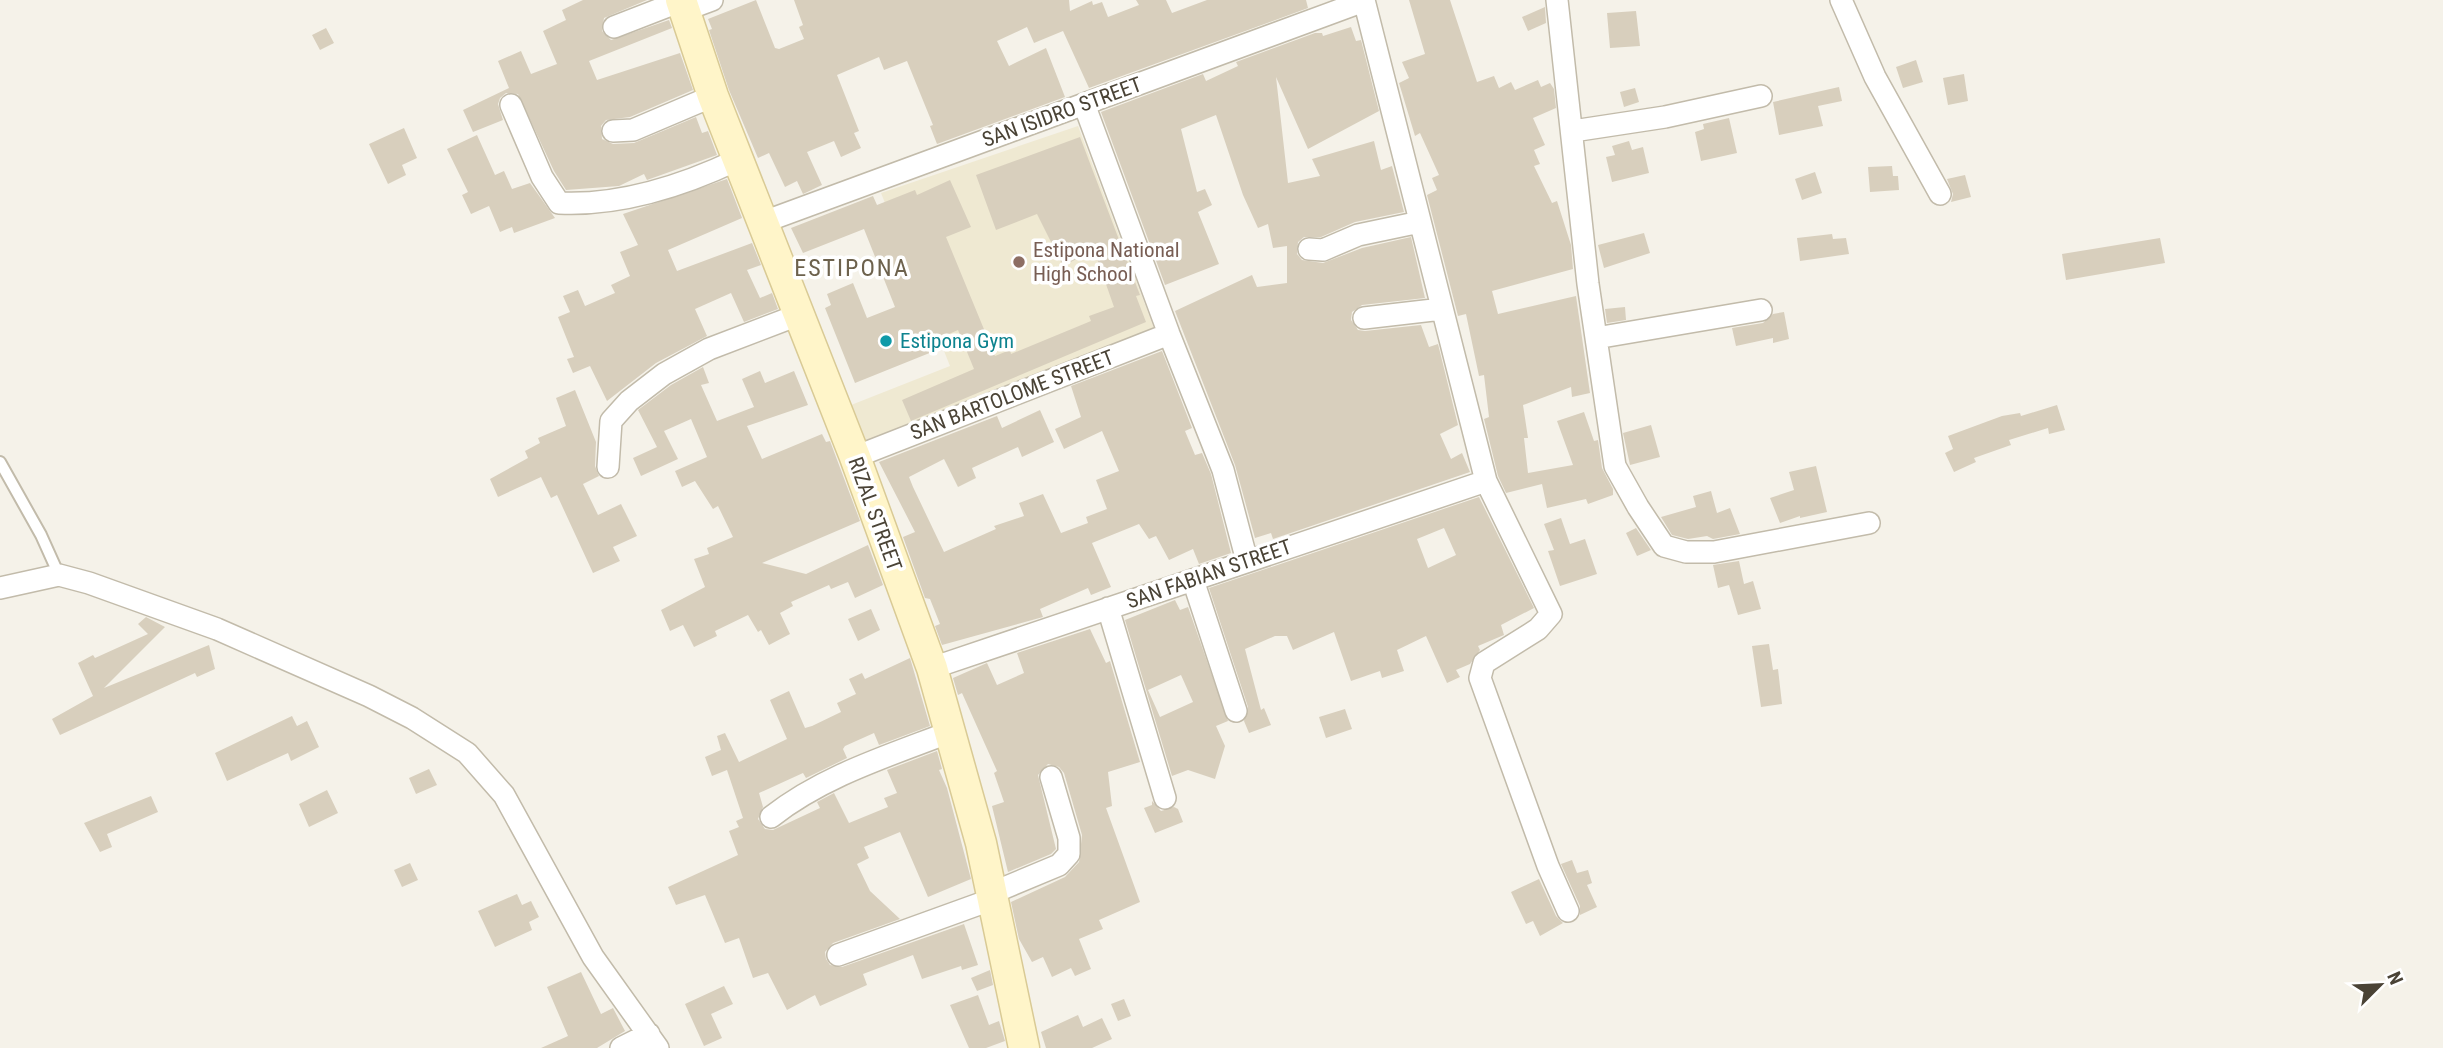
<svg xmlns="http://www.w3.org/2000/svg" width="2443" height="1048" viewBox="0 0 2443 1048" font-family="'Roboto Condensed',sans-serif">
	<style>
		.education { fill: #efe9d2 }
		.building { fill: #d8cfbd; fill-rule: evenodd }
		.lines { fill: none; stroke-linecap: round; stroke-linejoin: round }
		.service-casing { stroke: #c2bbaa; stroke-width: 14 }
		.minor-casing { stroke: #c2bbaa; stroke-width: 24 }
		.secondary-casing { stroke: #d9ca95; stroke-width: 33 }
		.service { stroke: #fff; stroke-width: 10 }
		.minor { stroke: #fff; stroke-width: 21 }
		.secondary { stroke: #fff5c9; stroke-width: 30 }
		.education-dot { fill: #8d6e63; stroke: #fff; stroke-width: 2.5 }
		.culture-dot { fill: #0f9aa8; stroke: #fff; stroke-width: 2.5 }
		.labels { text-anchor: middle; stroke-width: 7; stroke-linejoin: round; paint-order: stroke }
		.street-label { font-size: 21px; fill: #4a4336; stroke: #fff }
		.education-label { font-size: 21px; fill: #785e54; stroke: #fff; text-anchor: start }
		.culture-label { font-size: 21px; fill: #0d838f; stroke: #fff; text-anchor: start }
		.quarter-label { font-size: 24px; letter-spacing: 2px; fill: #6d624d; stroke: #fff }
	</style>
	<rect width="100%" height="100%" fill="#f5f2e9"/>
	<path class="education" d="M1078 126 1155 331 860 445 846 407 950 366 881 193Z"/>
	<path class="building" d="M583 0H647L604 18 602 31 611 40 669 20 672 28 589 61 597 80 680 53 693 90 630 117 606 120 601 126 602 139 613 144 634 143 696 117 702 133 708 131 717 155 647 180 644 174 619 186 566 190 554 171 518 94 506 93 500 98 498 104 503 120 473 132 463 110 509 88 498 61 521 51 531 74 557 64 543 31 566 20 562 10Z
		M756 0 775 48 779 49 804 39 799 27 803 25 794 0H1069L1070 11 1092 1 1093 5 1102 2 1108 17 1139 5 1136 0H1166L1172 13 1207 0H1306L1308 8 1089 88 1063 31 1034 43 1027 27 997 41 1009 66 1046 48 1065 97 937 144 930 126 933 125 907 61 884 70 879 57 837 75 859 131 854 133 861 148 841 157 834 141 807 152 822 185 803 194 797 181 785 187 769 153 758 158 729 90 709 30 712 29 708 19Z
		M1409 0H1450L1477 82 1494 76 1499 88 1511 82 1515 90 1538 80 1541 87 1550 83 1554 89 1556 108 1533 118 1545 145 1534 150 1540 164 1534 166 1552 203 1557 201 1571 245 1573 269 1492 291 1498 314 1576 296 1590 393 1572 397 1571 387 1523 405 1528 438H1524L1528 473 1573 465 1557 421 1584 412 1594 441 1598 440 1602 468 1613 489V495L1588 504 1586 499 1547 508 1542 484 1506 493 1498 476 1484 419 1489 417 1484 375 1479 376 1466 314 1458 316 1427 195 1437 190 1432 178 1439 175 1420 133 1415 136 1399 83 1409 78 1402 62 1425 54Z
		M1545 7 1546 23 1528 31 1522 17Z
		M1636 11 1640 46 1610 48 1607 13Z
		M1351 27 1356 41 1361 40 1379 111 1308 149 1276 77 1288 183 1320 176 1312 159 1374 141 1381 170 1392 166 1404 212 1355 222 1321 237H1304L1298 242 1297 254 1302 260 1323 263 1362 248 1411 237 1425 298 1362 305 1352 312 1351 320 1358 330 1365 331 1421 325 1429 347 1438 344 1458 425 1440 434 1451 459 1462 453 1470 472 1273 539 1271 533 1255 538 1235 465 1175 311 1252 275 1257 287 1287 283V246L1273 248 1268 224 1258 228 1243 195 1216 115 1181 129 1197 192 1205 189 1212 205 1198 212 1219 264 1165 285 1101 112 1203 74 1206 81 1238 66 1236 62 1315 33H1322L1323 36Z
		M326 28 334 43 320 50 312 35Z
		M1916 60 1923 82 1903 88 1896 67Z
		M1964 74 1968 101 1948 105 1943 78Z
		M1839 87 1842 101 1818 106 1823 126 1779 135 1773 102Z
		M1635 88 1639 102 1624 107 1620 92Z
		M1729 118 1737 153 1701 161 1695 132 1704 129 1703 124Z
		M404 128 417 158 402 165 406 175 388 184 369 144Z
		M477 135 495 175 504 171 512 189 530 183 555 218 514 233 512 227 500 232 489 206 471 214 462 195 468 192 447 149Z
		M1080 137 1140 295 1136 296 1146 322 911 421 902 400 974 369 958 330 933 341 937 350 855 383 825 308 831 305 827 294 853 283 867 318 895 307 864 229 803 253 791 228 873 196 877 205 915 190 917 195 950 180 971 227 946 237 995 356 1010 350 1011 354 1091 321 1089 316 1114 307 1094 250 1063 266 1037 214 996 230 976 175Z
		M1629 141 1632 150 1643 147 1649 173 1612 182 1606 157 1615 155 1612 146Z
		M1892 166 1893 176H1898L1899 190 1870 192 1868 167Z
		M1815 172 1822 193 1802 200 1795 179Z
		M1965 175 1971 197 1951 202 1953 194 1947 179Z
		M727 179 742 218 668 250 677 271 752 243 761 265 747 270 760 298 772 293 778 309 744 322 731 293 695 309 707 336 656 363 607 401 590 366 573 373 567 359 574 357 558 317 570 312 563 296 578 290 585 306 615 293 611 285 630 276 620 252 638 245 623 214Z
		M1644 233 1650 253 1604 268 1598 245Z
		M1832 234 1833 239 1846 238 1849 254 1800 261 1797 238Z
		M2160 238 2165 263 2066 280 2062 254Z
		M1625 307 1626 320 1607 323 1605 309Z
		M1784 312 1789 339 1773 343V338L1736 346 1732 328 1763 323 1773 314Z
		M1162 351 1192 428 1185 431 1195 455 1202 453 1211 474 1231 553 1199 564 1193 549 1169 560 1156 536 1149 539 1139 524 1092 543 1111 587 1091 595 1088 588 1040 609 1043 617 942 645 935 626 940 624 930 599 925 598 903 537 915 532 879 462 997 416 1002 428 1040 410 1054 442 1022 457 1018 447 972 468 976 478 958 487 944 459 909 477 913 487 944 552 996 529 994 526 1024 516 1019 503 1043 494 1061 533 1088 523 1086 517 1107 509 1096 480 1119 471 1102 431 1064 449 1055 429 1081 417 1071 386Z
		M703 367 709 383 701 385 717 421 754 407 742 379 760 371 765 383 794 371 808 405 747 426 762 459 822 434 826 442 830 441 860 521 762 563 806 574 868 545 883 585 855 598 848 582 831 589 829 585 791 602 793 606 780 613 790 634 769 645 761 630 758 632 748 615 715 631 717 636 694 647 683 625 670 631 661 610 705 587 694 559 709 554 707 548 733 537 718 506 713 509 695 481 682 487 675 471 707 457 691 419 664 431 678 459 641 476 633 458 657 447 638 410 671 385Z
		M575 390 596 442 595 466 599 476 583 484 598 515 621 504 637 536 613 547 620 561 593 573 557 495 551 498 541 477 498 497 490 479 528 458 525 451 540 443 538 438 566 426 556 398Z
		M2057 405 2065 430 2049 434 2048 428 2009 440 2011 445 1974 458 1976 462 1954 472 1945 453 1953 449 1948 436 2002 416 2020 413 2021 416Z
		M1651 425 1660 457 1630 465 1623 433Z
		M1816 466 1827 512 1800 518V516L1780 523 1770 498 1794 490 1789 472Z
		M1711 491 1717 513 1730 508 1740 534 1713 539 1707 536 1688 539 1672 535 1661 517 1696 507 1693 496Z
		M1479 497 1534 608 1501 625 1504 635 1478 646 1480 650 1470 664 1456 670 1460 677 1447 683 1426 636 1397 650 1404 671 1382 678 1380 671 1351 681 1334 632 1293 650 1287 636H1275L1245 649 1261 710 1264 708 1271 725 1249 733 1244 721 1248 707 1209 588ZM1444 528 1456 555 1428 568 1417 539Z
		M1561 518 1570 544 1585 539 1597 574 1560 586 1548 551 1554 550 1544 524Z
		M1636 528 1651 550 1637 556 1626 533Z
		M1739 561 1744 584 1753 581 1761 609 1738 615 1729 585 1718 588 1713 565Z
		M1175 600 1180 610 1188 607 1228 721 1216 726 1225 746 1215 779 1188 770 1172 776 1125 620ZM1181 675 1193 702 1160 717 1148 690Z
		M871 609 880 630 858 641 848 619Z
		M146 617 165 627 104 688 209 645 215 669 197 677 195 673 60 735 52 719 93 696 78 663 93 655 95 658 148 634 138 624Z
		M1090 629 1106 663 1110 661 1140 762 1108 772 1112 806 1106 808 1140 902 1099 920 1103 929 1079 939 1091 969 1075 976 1071 968 1052 977 1043 957 1032 962 1019 939 1011 902 1065 877 1079 862 1082 835 1064 773 1059 767 1048 764 1038 775 1056 849 1051 854 1008 872 992 806 1004 802 994 773 997 771 962 693 958 695 953 678 987 663 997 685 1024 673 1017 653Z
		M1769 644 1773 670 1778 669 1782 704 1761 707 1752 646Z
		M910 658 930 726 879 745 874 733 845 746 843 749 847 758 806 778 803 773 759 793 763 807 758 819 765 829 773 830 820 808 817 802 834 793 849 823 888 807 884 798 897 793 887 770 937 751 942 769 939 770 947 788 971 879 928 897 900 832 864 847 869 858 857 864 870 891 900 919 833 943 825 952 826 959 830 965 842 967 964 924 978 965 962 970 961 966 922 979 913 955 863 974 867 985 820 1006 815 995 787 1010 768 973 753 978 739 938 725 943 705 895 676 905 668 887 738 855 729 831 739 827 736 821 743 818 727 770 712 776 705 757 721 750 717 736 725 733 739 762 787 739 770 700 789 691 805 728 812 726 841 712 837 703 856 694 849 679 862 673 865 679Z
		M1345 709 1352 729 1326 738 1319 717Z
		M292 716 297 726 307 721 319 747 291 761 288 753 227 781 215 753Z
		M429 769 437 785 416 794 409 778Z
		M327 790 338 813 309 827 299 804Z
		M151 796 158 812 107 834 112 847 100 852 84 823Z
		M1152 801 1161 811 1174 807 1178 809 1183 822 1155 833 1144 808 1152 805Z
		M1572 860 1577 873 1588 870 1592 883 1587 885 1597 907 1580 915V906L1561 864Z
		M410 863 418 880 402 887 394 870Z
		M1539 879 1556 916 1563 923 1540 936 1533 921 1526 924 1511 892Z
		M517 894 522 905 531 901 539 917 529 922 532 930 495 947 478 911Z
		M990 970 993 985 977 991 971 978Z
		M581 972 601 1014 613 1008 625 1031 597 1048H541L568 1036 547 987Z
		M724 986 733 1004 711 1014 722 1038 704 1046 685 1004Z
		M978 995 989 1025 999 1021 1005 1041 986 1048H969L950 1005Z
		M1124 999 1131 1016 1118 1021 1111 1004Z
		M1078 1015 1083 1027 1102 1018 1112 1039 1092 1048H1046L1041 1032Z"/>
	<g class="lines">
		<g class="service-casing">
			<path id="service" d="M0 462 41 535 59 575"/>
		</g>
		<g class="minor-casing">
			<path id="minor" d="M1364 0 1486 481 1551 614 1538 629 1484 663 1480 678 1548 866 1568 911
				M1557 0 1588 284 1615 466 1638 507 1664 546 1686 552H1714L1869 523
				M1841 0 1875 77 1940 194
				M685 10 712 0
				M614 27 681 1
				M1084 104 1169 334 1223 470 1247 561
				M511 105 542 177 559 203C620 206 682 186 737 160
				M613 131 633 130 713 96
				M1573 131 1665 117 1761 96
				M761 223 1364 1
				M1309 249 1323 250 1358 235 1420 222
				M1364 318 1442 309
				M1596 338 1761 310
				M855 457 1169 334
				M608 467 611 421 629 401 664 374 709 349 798 315
				M1193 580 1236 711
				M0 588 59 575 89 583 217 629 369 696 412 718 467 753 504 795 593 957 658 1048
				M1108 608 1165 798
				M932 668 1486 481
				M771 817C823 776 888 756 950 732
				M992 893 1059 865 1069 854V838L1051 777
				M838 955 993 899
				M621 1048 649 1034"/>
		</g>
		<g class="secondary-casing">
			<path id="secondary" d="M681 0 713 96 855 457 932 668 981 843 1024 1048"/>
		</g>
		<use href="#service" class="service"/>
		<use href="#minor" class="minor"/>
		<use href="#secondary" class="secondary"/>
	</g>
	<circle class="education-dot" cx="1019" cy="262" r="7"/>
	<circle class="culture-dot" cx="886" cy="341" r="7"/>
	<g class="labels">
		<g class="street-label">
			<text transform="translate(1062 112) rotate(-20)" y="7">SAN ISIDRO STREET</text>
			<text transform="translate(1012 395) rotate(-21)" y="7">SAN BARTOLOME STREET</text>
			<text transform="translate(875 514) rotate(70)" y="7">RIZAL STREET</text>
			<text transform="translate(1209 574) rotate(-19)" y="7">SAN FABIAN STREET</text>
		</g>
		<g class="education-label">
			<text x="1033" y="257">Estipona National<tspan x="1033" dy="24">High School</tspan></text>
		</g>
		<g class="culture-label">
			<text x="900" y="348">Estipona Gym</text>
		</g>
		<g class="quarter-label">
			<text x="852" y="276">ESTIPONA</text>
		</g>
	</g>
	<g transform="translate(2380 985) rotate(66)" stroke="#ffffff" stroke-width="5" paint-order="stroke">
	<path d="M0-5L12 26L0 18L-12 26Z" fill="#4a4336"/>
	<text y="-10" font-size="19" font-weight="bold" text-anchor="middle" fill="#4a4336">N</text>
	</g>
</svg>
